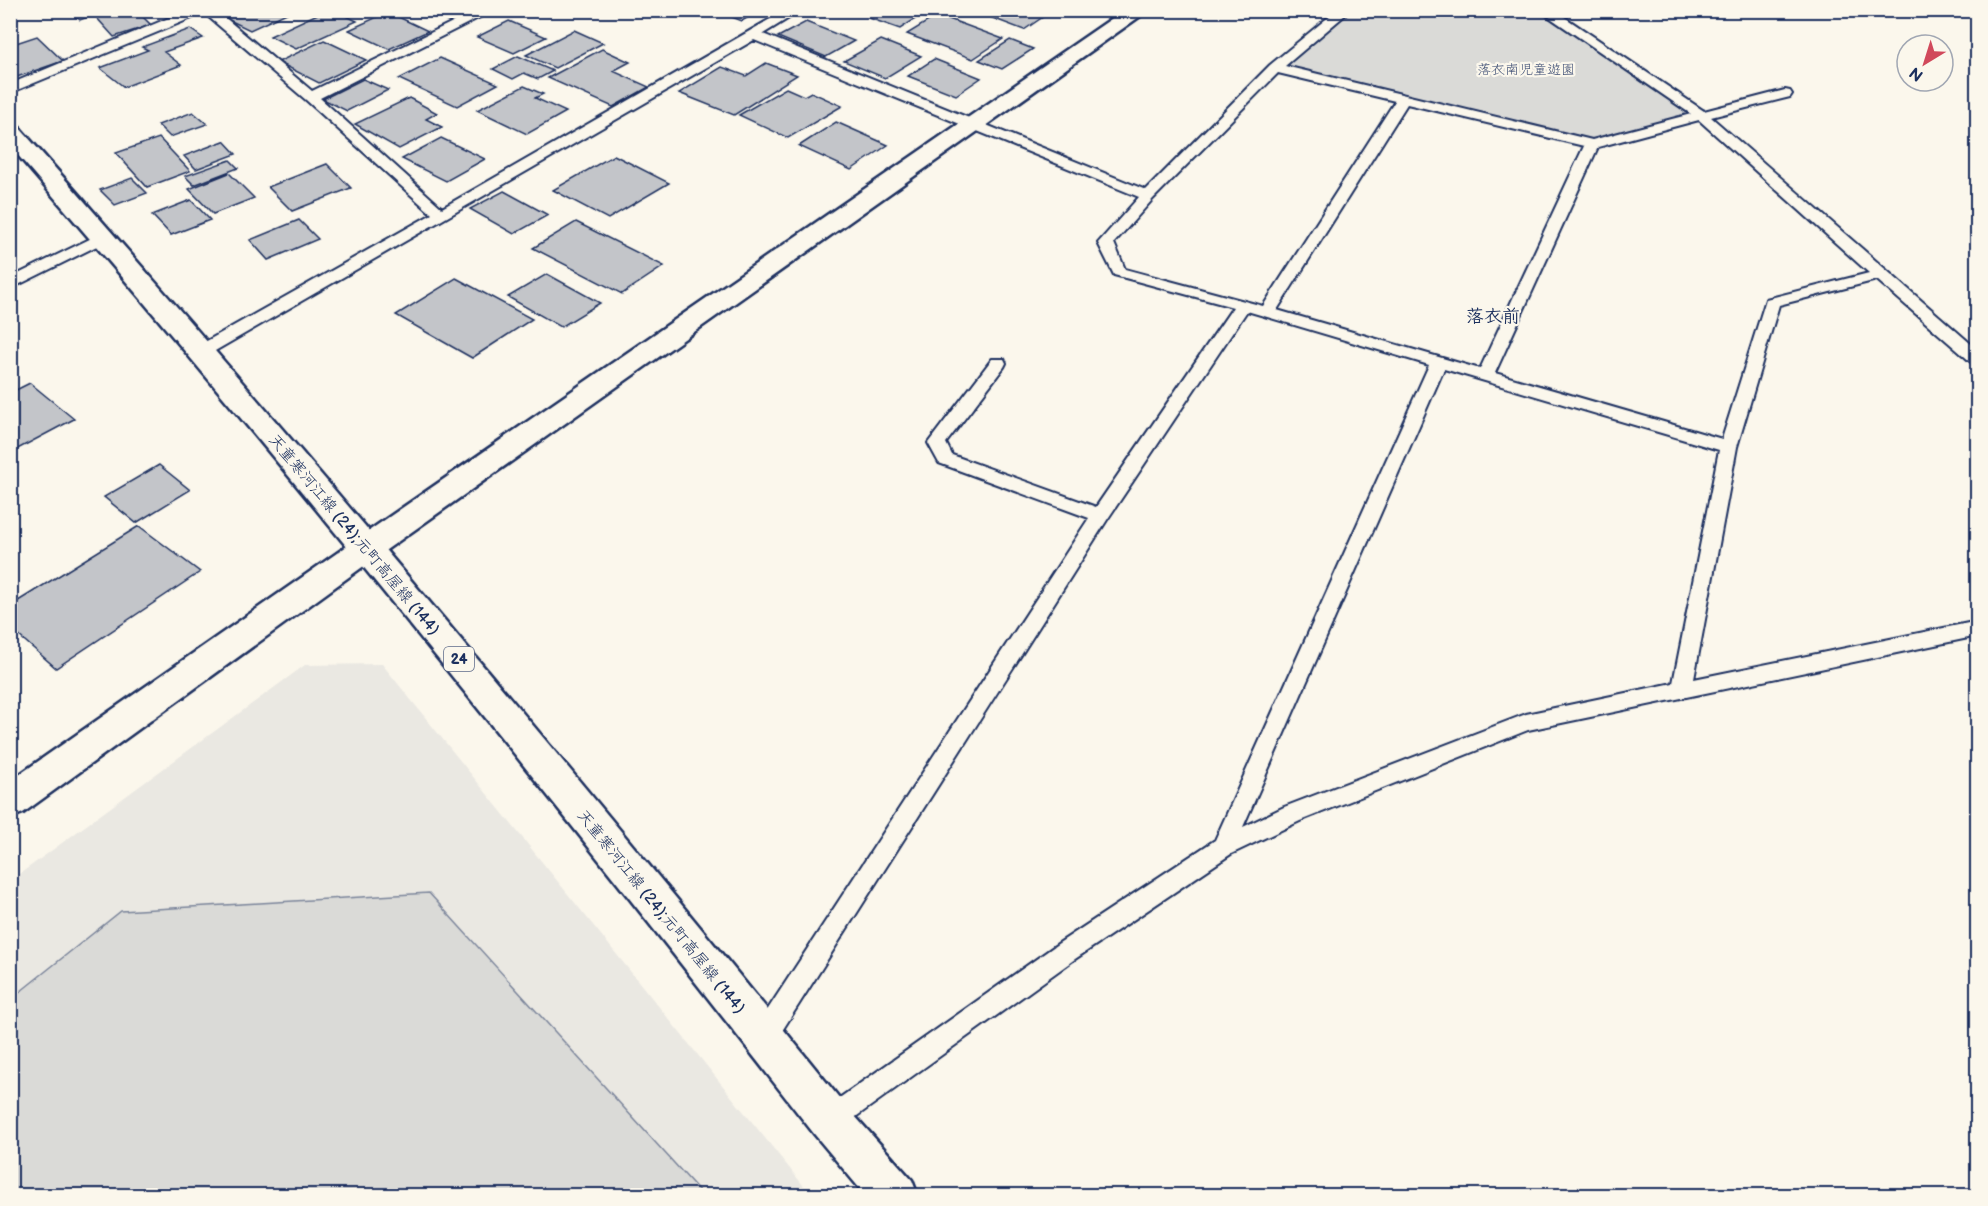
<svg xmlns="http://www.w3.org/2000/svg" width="1988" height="1206" viewBox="0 0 1988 1206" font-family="'Balsamiq Sans','Klee One',sans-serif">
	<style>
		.built { fill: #eae8e2 }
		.green { fill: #dadad7; stroke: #7a849a; stroke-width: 1.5 }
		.building { fill: #c3c5c9; stroke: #1b2f5e; stroke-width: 1.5 }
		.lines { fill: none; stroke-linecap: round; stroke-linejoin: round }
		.lane-casing { stroke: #1b2f5e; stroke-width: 4 }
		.secondary-casing { stroke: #1b2f5e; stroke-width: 5 }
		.primary-casing { stroke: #1b2f5e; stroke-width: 5 }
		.lane { fill: #fbf7ec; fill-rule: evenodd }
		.secondary { fill: #fbf7ec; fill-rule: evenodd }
		.primary { fill: #fbf7ec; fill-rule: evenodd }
		.labels { text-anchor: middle; stroke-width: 4.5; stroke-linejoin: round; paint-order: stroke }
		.far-park-label { font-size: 14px; fill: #415176; stroke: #fbf7ec }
		.shield { fill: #fbf7ec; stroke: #5e6b89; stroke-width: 1.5 }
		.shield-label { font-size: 15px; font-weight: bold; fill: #1b2f5e }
		.street-label { font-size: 16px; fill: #1b2f5e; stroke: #fbf7ec }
		.neighbourhood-label { font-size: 18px; font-weight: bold; fill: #1b2f5e; stroke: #fbf7ec }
	</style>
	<rect width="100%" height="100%" fill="#fbf7ec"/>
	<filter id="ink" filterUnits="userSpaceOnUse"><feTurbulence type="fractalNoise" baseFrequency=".0167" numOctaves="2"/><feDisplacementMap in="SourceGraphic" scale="12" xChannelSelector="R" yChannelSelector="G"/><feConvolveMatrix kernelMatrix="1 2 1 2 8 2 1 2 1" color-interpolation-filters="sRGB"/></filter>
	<g filter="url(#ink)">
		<path class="built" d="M382 664 811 1195H11L10 881 305 665Z"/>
		<path class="green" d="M1345 11H1545L1701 115 1592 144 1275 68Z
			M429 893 703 1195H11V999L121 911Z"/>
		<path class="building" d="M68 10H107L80 20Z
			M118 10H136L151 25 114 37 96 17Z
			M238 10H285L289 12 250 30 223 17Z
			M326 10H334L357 21 296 49 270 36Z
			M423 10H464L466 12 446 21Z
			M714 10H761L742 21Z
			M881 10H929L900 29 869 18Z
			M983 10H1053L1024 30 979 13Z
			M388 12 428 31 389 49 349 30Z
			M938 15 1003 39 973 59 907 34Z
			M509 21 546 37 514 53 477 37Z
			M806 22 854 41 826 57 778 37Z
			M190 29 203 38 164 52 181 65 124 87 100 68 148 50 142 47Z
			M574 30 603 43 555 68 526 55Z
			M37 36 63 61 11 79 10 45Z
			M324 40 366 60 319 83 278 62Z
			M881 40 921 56 885 78 844 61Z
			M1010 40 1033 49 1002 69 979 60Z
			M602 49 630 62 613 71 649 87 613 107 548 78Z
			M518 56 553 71 538 79 524 73 513 79 493 69Z
			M440 58 498 84 457 106 399 79Z
			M934 59 981 78 956 95 908 76Z
			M766 63 797 75 734 115 679 93 722 67 746 76Z
			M363 79 388 90 347 111 323 99Z
			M524 86 543 94 535 98 566 112 527 134 477 110Z
			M786 88 804 96 811 92 842 106 788 138 739 115Z
			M409 98 437 113 426 119 442 127 399 149 355 124Z
			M193 112 207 124 170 137 158 125Z
			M836 122 888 145 851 170 799 146Z
			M159 138 190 171 147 187 116 153Z
			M441 138 485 159 446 181 402 159Z
			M224 141 236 154 196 169 184 156Z
			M614 155 669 183 608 219 553 190Z
			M230 160 238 168 194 185 185 176Z
			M327 164 351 188 292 211 268 187Z
			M229 173 254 198 213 214 189 189Z
			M132 178 147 193 115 205 100 190Z
			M504 191 548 215 514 234 470 209Z
			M191 200 210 220 171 235 152 215Z
			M299 220 318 239 268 260 250 240Z
			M576 222 664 266 622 294 533 248Z
			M547 274 600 303 561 327 508 297Z
			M456 278 532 319 472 358 396 315Z
			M30 383 74 419 10 453V393Z
			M159 465 190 490 136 523 104 497Z
			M139 526 200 572 56 668 10 628V606Z"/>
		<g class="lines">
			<g class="lane-casing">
				<path id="lane" d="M188 10H216L312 91 477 10H494L320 98 442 208 786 10H802L763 34 1146 190 1270 65 1337 10H1351L1285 66 1592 140 1691 114 1539 10H1554L1704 111 1785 90 1790 91 1792 94 1790 97 1711 117 1978 350V364L1972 363 1877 280 1779 305 1737 447 1694 679 1978 621V636L1528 730 1300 821 1231 854 1075 959 839 1129 830 1133 821 1129 817 1120 821 1111 1059 943 1215 840 1429 365 1247 311 1107 520 773 1045 764 1049 755 1045 752 1037 755 1029 1089 518 939 463 928 443 931 439 992 359H1004L1006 363 1004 367 946 443 952 455 1096 507 1233 307 1114 275 1098 243 1139 197 754 40 208 355H196L194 351 196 347 432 214 306 100 204 13 10 93V84ZM1278 73 1395 101 1263 306 1125 269 1114 243 1153 199ZM1407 104 1584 146 1480 369 1277 310ZM1699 120 1869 273 1766 299 1722 439 1495 373 1598 147ZM1444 369 1719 450 1673 683 1526 714 1284 807 1243 827Z
					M104 232 112 237 109 240 10 289V278Z"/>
			</g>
			<g class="secondary-casing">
				<path id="secondary" d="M1124 10H1149L379 555 23 813 10 818V781L357 539Z"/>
			</g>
			<g class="primary-casing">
				<path id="primary" d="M10 124 18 126C302 446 576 773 845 1105L912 1180 918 1196H866L815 1135C554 800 289 468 10 146Z"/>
			</g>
			<use href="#lane" class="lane"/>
			<use href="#secondary" class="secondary"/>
			<use href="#primary" class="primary"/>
		</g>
	</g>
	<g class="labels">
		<g class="far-park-label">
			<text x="1526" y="74">落衣南児童遊園</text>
		</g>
		<rect class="shield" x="444" y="647" width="30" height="24" rx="4.5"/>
		<g class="shield-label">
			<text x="459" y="664">24</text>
		</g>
		<g class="street-label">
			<text transform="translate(355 534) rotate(50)" y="6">天童寒河江線 (24);元町高屋線 (144)</text>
			<text transform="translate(662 911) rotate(51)" y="6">天童寒河江線 (24);元町高屋線 (144)</text>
		</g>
		<g class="neighbourhood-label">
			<text x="1493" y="322">落衣前</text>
		</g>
	</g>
	<rect width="1988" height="1206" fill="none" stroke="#fbf7ec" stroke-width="36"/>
	<rect x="18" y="18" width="1952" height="1170" fill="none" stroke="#1b2f5e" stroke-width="2" filter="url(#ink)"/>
	<g transform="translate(1925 63) rotate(218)"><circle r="28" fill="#fbf7ec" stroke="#a1a7b3" stroke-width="1.5"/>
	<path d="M0-4.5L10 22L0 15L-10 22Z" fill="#d1495b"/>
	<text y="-9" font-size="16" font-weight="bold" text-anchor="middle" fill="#1b2f5e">N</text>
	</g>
</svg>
